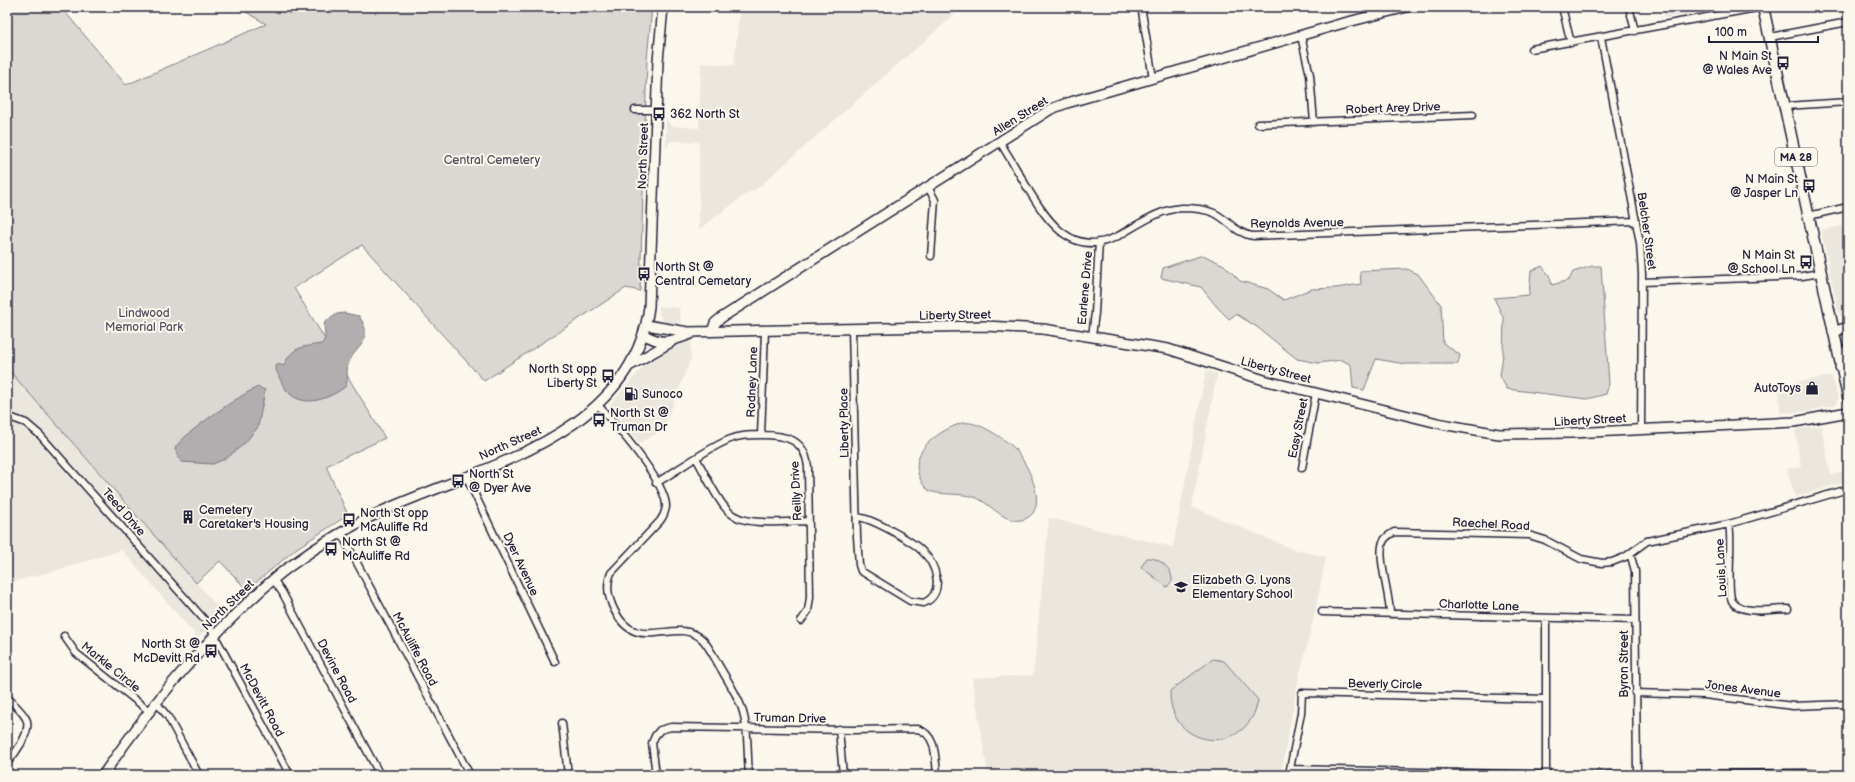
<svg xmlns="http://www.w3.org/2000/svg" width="1855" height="782" viewBox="0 0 1855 782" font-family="'Balsamiq Sans',sans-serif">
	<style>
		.built { fill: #ebe7df }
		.green { fill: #dbd8d3; stroke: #7e7d87 }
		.water { fill: #b1aeb0; stroke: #787681 }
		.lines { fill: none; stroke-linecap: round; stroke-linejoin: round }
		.street-casing { stroke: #22223b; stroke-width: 9 }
		.secondary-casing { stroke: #22223b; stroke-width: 12 }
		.primary-casing { stroke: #22223b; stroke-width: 13 }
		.street { stroke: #fbf7ec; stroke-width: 6 }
		.secondary { stroke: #fbf7ec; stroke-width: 9 }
		.primary { stroke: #fbf7ec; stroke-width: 10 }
		.labels { text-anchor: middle; stroke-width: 4; stroke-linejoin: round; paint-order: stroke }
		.shield { fill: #fbf7ec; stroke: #636270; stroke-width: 1 }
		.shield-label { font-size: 11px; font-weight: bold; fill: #22223b }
		.poi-label { font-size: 12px; fill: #22223b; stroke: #fbf7ec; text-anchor: start }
		.street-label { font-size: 12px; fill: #22223b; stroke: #fbf7ec }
		.park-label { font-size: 12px; fill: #505061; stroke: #fbf7ec }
	</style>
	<rect width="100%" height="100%" fill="#fbf7ec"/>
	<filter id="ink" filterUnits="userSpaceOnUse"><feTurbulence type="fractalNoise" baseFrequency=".025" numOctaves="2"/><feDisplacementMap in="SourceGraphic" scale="8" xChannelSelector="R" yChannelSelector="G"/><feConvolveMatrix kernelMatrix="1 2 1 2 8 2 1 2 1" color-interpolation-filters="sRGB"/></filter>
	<g filter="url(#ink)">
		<path class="built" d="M740 7H963L753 192H749L699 229V142L671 141 666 148V119L671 126 699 128 701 63 734 65Z
			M1662 7H1728L1665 18Z
			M1848 225V317H1846L1841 316 1838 311 1821 230Z
			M659 306 679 308 681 323H668L663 321 659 314Z
			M691 341V358L663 430 640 443 609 406 647 362 665 351Z
			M7 368 223 613 198 638 122 550 55 571 7 583Z
			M1206 370 1217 374 1192 507 1293 549 1326 557 1314 617 1297 686 1281 775H988L972 678 1033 675 1049 518 1173 547Z
			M1832 376 1838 398 1835 405 1809 411 1780 413 1779 385Z
			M1821 426 1831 475 1848 470V481L1795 497 1787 469 1801 467 1795 429Z"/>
		<path class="green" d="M7 7H61L126 85 266 24 238 7H278L290 14 305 7H652L647 59 640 291 626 288 484 381 362 245 294 288 385 438 326 466 348 515 297 548 247 590 220 561 196 583 7 368Z
			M1203 255 1224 265 1240 281 1268 289 1284 300 1311 289 1336 288 1361 284 1360 271 1407 269 1418 274 1441 305 1443 343 1460 355 1458 364H1405L1376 359 1364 390 1353 388 1351 365 1342 360 1318 363 1297 359 1257 327 1236 314 1229 319 1217 307 1201 287 1161 278 1163 268Z
			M1542 266 1549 275 1552 285 1569 280 1573 272 1592 266H1601L1609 384 1606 394 1587 399 1507 389 1500 376 1503 354 1504 319 1494 298 1529 295 1531 271Z
			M962 423C977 420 999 436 1011 445 1025 457 1052 508 1025 519 1004 526 992 503 974 497 962 493 937 495 930 491 924 488 921 481 919 476 909 449 941 430 962 423Z
			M1147 558C1159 557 1173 569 1172 581L1167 587 1141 567Z
			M1213 659 1224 661 1258 700C1248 758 1168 750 1170 691Z"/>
		<path class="water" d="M344 313 359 316C377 342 352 348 348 365 346 372 349 380 345 387 323 403 293 411 280 379 278 373 274 370 277 364L284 366C291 346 303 347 321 344 329 338 322 330 325 322L337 314Z
			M258 387 265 390 258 427 244 444 227 458 213 464 181 462 175 449C179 436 243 393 258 387Z"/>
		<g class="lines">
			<g class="street-casing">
				<path id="street" d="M1562 7 1571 43
					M1629 7 1635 31
					M1142 12 1153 78
					M1301 36 1310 75 1314 122
					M1601 37 1640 243 1642 274 1641 430
					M1770 37 1848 22
					M1531 49 1762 7
					M1785 106 1848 102
					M635 110H657
					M1258 124 1473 115
					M1000 142C1009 157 1019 173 1028 189 1048 222 1073 259 1118 236 1138 225 1159 209 1182 208 1192 208 1205 209 1214 213 1229 220 1236 234 1253 236L1636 221
					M928 187 935 200 931 256
					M1808 216 1848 207
					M1642 282 1802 276 1820 273
					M852 329 857 537 859 565 861 571 910 601 924 603C946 593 936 564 922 551 911 540 871 518 857 517
					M1092 336 1095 313 1099 242
					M598 405C614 423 667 483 666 507 665 513 663 517 660 521L611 573C606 584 608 595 612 605 635 660 676 613 703 640 710 648 715 659 721 669 728 681 736 693 741 706 749 727 747 753 749 775
					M7 416 26 423 40 435 209 625 290 775
					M761 435 765 331
					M696 458C706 475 715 497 728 511 744 528 787 521 809 521
					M1302 468 1316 393
					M466 476 555 662
					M656 483C680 469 703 451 728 440 739 435 750 435 761 435 786 435 805 439 808 467L810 597 808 611 801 621
					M1729 524C1733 542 1726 589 1732 601 1734 604 1738 607 1742 608 1755 613 1774 609 1788 609
					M341 533 470 775
					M1630 553 1635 571 1637 775
					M273 579 282 592 380 775
					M1322 612 1635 620
					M1390 614C1390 595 1377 557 1383 542 1385 537 1389 535 1394 532L1529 535 1545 540 1581 559 1602 563 1612 562 1625 557 1647 541 1729 524 1848 489
					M64 636 76 653 149 711
					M1635 693 1704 695 1793 706 1848 704
					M7 697C13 704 24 712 27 721 30 734 15 754 7 763
					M1545 699 1302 693 1301 713 1290 769 1550 775
					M156 702 168 717 199 775
					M562 723 568 775
					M839 729 843 775
					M7 774 8 775
					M656 775 652 743 655 736 660 730 671 727 852 730 918 729C937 735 935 758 937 775
					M1546 775V618
					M1592 775 1805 773 1833 775"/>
			</g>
			<g class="secondary-casing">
				<path id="secondary" d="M646 325 688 332 985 326 1043 329 1168 349 1267 381 1442 424 1499 434 1572 433 1794 422 1848 412
					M712 331 715 323 721 318 1051 109 1067 103 1340 24 1407 7
					M1833 332 1848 327
					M643 334C663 346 671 341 691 334
					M629 366 671 342
					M1840 367 1848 348
					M103 775C144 715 189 659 241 609 257 594 272 579 289 567 320 544 353 524 389 508 487 465 632 434 649 307L658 61 663 7"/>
			</g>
			<g class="primary-casing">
				<path id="primary" d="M1763 7 1848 397"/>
			</g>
			<use href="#street" class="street"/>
			<use href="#secondary" class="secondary"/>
			<use href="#primary" class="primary"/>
		</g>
	</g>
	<defs>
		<g id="bus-bare" transform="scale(1.08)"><path d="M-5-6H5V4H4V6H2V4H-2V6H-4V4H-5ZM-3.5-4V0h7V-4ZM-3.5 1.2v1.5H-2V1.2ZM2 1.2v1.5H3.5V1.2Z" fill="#22223b" stroke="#fbf7ec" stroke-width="2.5" paint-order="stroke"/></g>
		<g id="shop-bare" transform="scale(1.08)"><path d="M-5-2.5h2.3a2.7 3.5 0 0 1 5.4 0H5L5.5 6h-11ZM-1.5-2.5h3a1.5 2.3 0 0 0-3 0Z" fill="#22223b" stroke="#fbf7ec" stroke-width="2.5" paint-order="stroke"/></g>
		<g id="fuel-bare" transform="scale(1.08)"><path d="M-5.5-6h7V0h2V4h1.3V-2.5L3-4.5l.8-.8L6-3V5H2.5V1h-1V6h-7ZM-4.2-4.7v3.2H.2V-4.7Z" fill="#22223b" stroke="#fbf7ec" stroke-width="2.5" paint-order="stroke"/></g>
		<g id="building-bare" transform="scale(1.08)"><path d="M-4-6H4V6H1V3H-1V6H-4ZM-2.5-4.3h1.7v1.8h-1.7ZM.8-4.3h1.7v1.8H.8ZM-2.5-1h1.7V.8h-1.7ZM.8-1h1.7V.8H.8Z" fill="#22223b" stroke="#fbf7ec" stroke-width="2.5" paint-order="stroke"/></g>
		<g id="school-bare" transform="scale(1.08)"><path d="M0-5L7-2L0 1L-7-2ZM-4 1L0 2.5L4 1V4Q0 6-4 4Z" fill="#22223b" stroke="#fbf7ec" stroke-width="2.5" paint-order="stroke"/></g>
	</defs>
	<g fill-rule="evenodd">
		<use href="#bus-bare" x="1783" y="63"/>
		<use href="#bus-bare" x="659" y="114"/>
		<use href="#bus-bare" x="1809" y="186"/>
		<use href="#bus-bare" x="1806" y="262"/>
		<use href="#bus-bare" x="644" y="274"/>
		<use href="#bus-bare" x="608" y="376"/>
		<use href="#shop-bare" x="1812" y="388"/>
		<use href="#fuel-bare" x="631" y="394"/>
		<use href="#bus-bare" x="599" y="420"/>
		<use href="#bus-bare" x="458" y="481"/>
		<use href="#building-bare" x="188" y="517"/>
		<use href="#bus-bare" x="349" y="520"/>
		<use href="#bus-bare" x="331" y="549"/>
		<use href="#school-bare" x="1181" y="587"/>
		<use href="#bus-bare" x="211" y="651"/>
	</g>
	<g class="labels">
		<rect class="shield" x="1775" y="148" width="42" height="18" rx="3"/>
		<g class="shield-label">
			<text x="1796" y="161">MA 28</text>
		</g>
		<g class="poi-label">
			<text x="1772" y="60" text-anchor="end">N Main St<tspan x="1772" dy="14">@ Wales Ave</tspan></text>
			<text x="670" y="118">362 North St</text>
			<text x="1798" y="183" text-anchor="end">N Main St<tspan x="1798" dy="14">@ Jasper Ln</tspan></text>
			<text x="1795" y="259" text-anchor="end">N Main St<tspan x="1795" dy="14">@ School Ln</tspan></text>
			<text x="655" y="271">North St @<tspan x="655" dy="14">Central Cemetary</tspan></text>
			<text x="597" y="373" text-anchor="end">North St opp<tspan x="597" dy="14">Liberty St</tspan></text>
			<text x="1801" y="392" text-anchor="end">AutoToys</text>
			<text x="642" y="398">Sunoco</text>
			<text x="610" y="417">North St @<tspan x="610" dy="14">Truman Dr</tspan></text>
			<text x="469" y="478">North St<tspan x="469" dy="14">@ Dyer Ave</tspan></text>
			<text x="199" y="514">Cemetery<tspan x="199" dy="14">Caretaker's Housing</tspan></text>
			<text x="360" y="517">North St opp<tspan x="360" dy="14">McAuliffe Rd</tspan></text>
			<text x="342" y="546">North St @<tspan x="342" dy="14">McAuliffe Rd</tspan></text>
			<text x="1192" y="584">Elizabeth G. Lyons<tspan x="1192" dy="14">Elementary School</tspan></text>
			<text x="200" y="648" text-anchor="end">North St @<tspan x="200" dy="14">McDevitt Rd</tspan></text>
		</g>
		<g class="street-label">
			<text transform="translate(1393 108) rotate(-2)" y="4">Robert Arey Drive</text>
			<text transform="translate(1020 116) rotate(-32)" y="4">Allen Street</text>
			<text transform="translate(643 156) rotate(-88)" y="4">North Street</text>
			<text transform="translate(1297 223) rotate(-1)" y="4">Reynolds Avenue</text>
			<text transform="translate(1647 231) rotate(82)" y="4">Belcher Street</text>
			<text transform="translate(1085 288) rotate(-85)" y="4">Earlene Drive</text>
			<text transform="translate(955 315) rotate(-1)" y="4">Liberty Street</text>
			<text transform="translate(1276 370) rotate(15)" y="4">Liberty Street</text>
			<text transform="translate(752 382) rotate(-88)" y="4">Rodney Lane</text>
			<text transform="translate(1590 420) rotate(-3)" y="4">Liberty Street</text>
			<text transform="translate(844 423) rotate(-91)" y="4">Liberty Place</text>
			<text transform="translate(1298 428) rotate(-79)" y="4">Easy Street</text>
			<text transform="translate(510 443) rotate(-24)" y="4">North Street</text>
			<text transform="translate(796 491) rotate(-93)" y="4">Reilly Drive</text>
			<text transform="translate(124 512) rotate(49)" y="4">Teed Drive</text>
			<text transform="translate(1491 524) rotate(3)" y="4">Raechel Road</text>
			<text transform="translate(521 564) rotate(65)" y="4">Dyer Avenue</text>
			<text transform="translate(1721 568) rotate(-93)" y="4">Louis Lane</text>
			<text transform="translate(228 605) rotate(-44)" y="4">North Street</text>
			<text transform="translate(1479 605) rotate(2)" y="4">Charlotte Lane</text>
			<text transform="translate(415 649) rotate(62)" y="4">McAuliffe Road</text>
			<text transform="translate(1624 664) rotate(-90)" y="4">Byron Street</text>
			<text transform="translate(111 667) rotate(39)" y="4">Markle Circle</text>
			<text transform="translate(337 671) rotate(62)" y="4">Devine Road</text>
			<text transform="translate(1385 684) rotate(1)" y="4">Beverly Circle</text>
			<text transform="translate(1743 689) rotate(7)" y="4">Jones Avenue</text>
			<text transform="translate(262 700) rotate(62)" y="4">McDevitt Road</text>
			<text transform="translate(790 718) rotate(1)" y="4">Truman Drive</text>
		</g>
		<g class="park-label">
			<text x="492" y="164">Central Cemetery</text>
			<text x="144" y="317">Lindwood<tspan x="144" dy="14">Memorial Park</tspan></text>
		</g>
	</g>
	<rect width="1855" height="782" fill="none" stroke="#fbf7ec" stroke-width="24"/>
	<rect x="12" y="12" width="1831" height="758" fill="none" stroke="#22223b" stroke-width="1.5" filter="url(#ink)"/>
	<path d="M1709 36v6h109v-6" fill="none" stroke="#22223b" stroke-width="2"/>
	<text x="1715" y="36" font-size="12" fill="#22223b" stroke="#fbf7ec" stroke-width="3" paint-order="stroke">100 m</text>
</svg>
